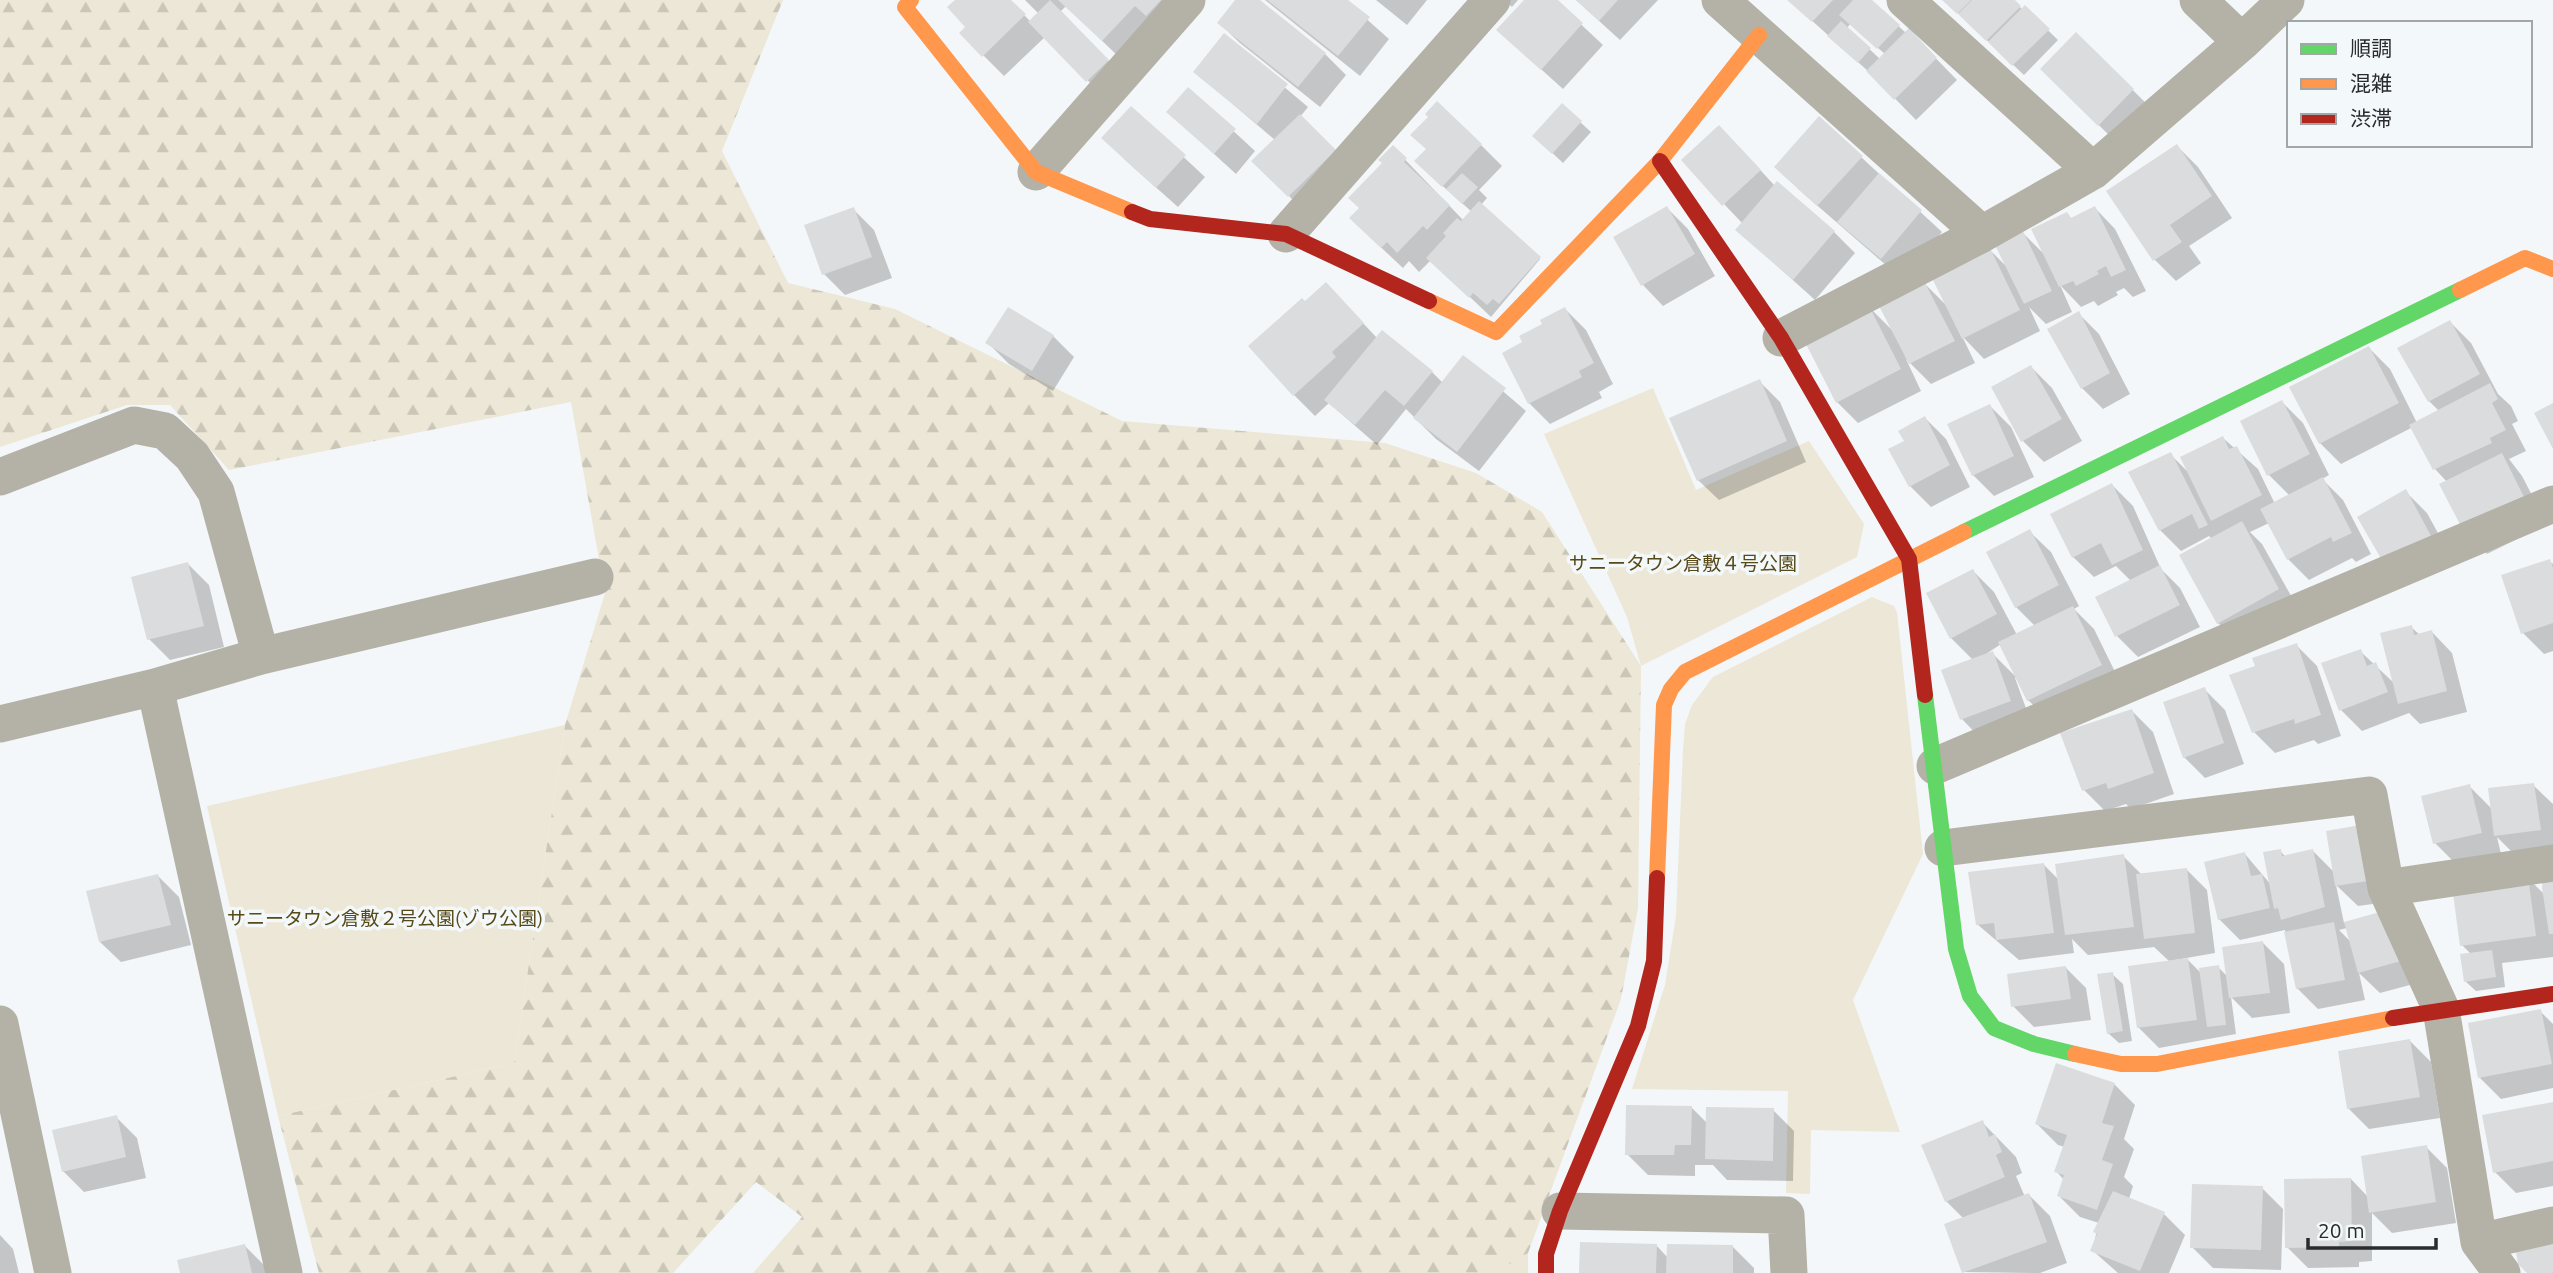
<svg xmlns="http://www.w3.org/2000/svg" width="2553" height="1273" viewBox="0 0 2553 1273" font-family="Ubuntu,'Noto Sans JP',sans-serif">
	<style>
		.green { fill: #ece7d6 }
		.forest { fill: url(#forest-firs) }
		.shadow { fill: #0003; fill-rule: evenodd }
		.building { fill: #dadcde }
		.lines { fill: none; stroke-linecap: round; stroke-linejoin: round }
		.street { stroke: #b4b1a7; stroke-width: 37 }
		.fast { stroke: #63d668; stroke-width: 16 }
		.slow { stroke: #ff974d; stroke-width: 16 }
		.jam { stroke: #b3261e; stroke-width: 16 }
		.labels { text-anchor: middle; stroke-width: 7; stroke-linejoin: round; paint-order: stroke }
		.park-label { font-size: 19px; fill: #584918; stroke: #f3f8fa }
	</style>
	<defs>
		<pattern id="forest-firs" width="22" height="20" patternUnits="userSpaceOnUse" patternTransform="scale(1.75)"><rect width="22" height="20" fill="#ece7d6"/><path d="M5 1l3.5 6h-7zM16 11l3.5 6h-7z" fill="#cac6b8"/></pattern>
	</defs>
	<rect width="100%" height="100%" fill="#f4f7f9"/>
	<path class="green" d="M1653 388 1696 490 1809 441 1864 524 1857 557 1641 666 1627 617 1544 434Z
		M1872 597 1894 606 1897 612 1923 854 1853 1000 1900 1132 1811 1130 1810 1194 1786 1193 1788 1091 1632 1089 1665 985 1676 916 1683 750 1685 724 1692 705 1713 677Z
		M565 725 514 1063 278 1116 207 806Z
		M1528 1253V1273H1494L1495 1272Z"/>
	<path class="forest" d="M0 0H783L722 151 788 283 895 309 1122 421 1385 443 1476 473 1542 512 1641 666 1638 908 1621 999 1528 1253 1494 1273H753L802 1217 756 1182 673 1273H319L278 1116 514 1063 565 725 605 593 571 402 229 470 170 405H127L0 447Z"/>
	<path class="shadow" d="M957 0H1009L1031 22 1039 14 1025 0H1178L1123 61 1066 6 1061 11 1128 81 1108 101 1045 37 1004 76 961 33 968 27Z
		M1237 0H1257L1325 54 1346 75 1320 107 1240 43 1219 23Z
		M1265 0H1345L1389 39 1360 76Z
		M1376 0H1427L1407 25Z
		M1504 0H1518L1512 7Z
		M1526 0H1555L1603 45 1563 89 1520 50Z
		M1576 0H1658L1620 40Z
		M1789 0H1870L1906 33 1909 31 1957 80 1916 120 1869 72ZM1850 24 1885 54 1880 59 1847 28Z
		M1944 0H2012L2023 10 2025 8 2058 40 2024 75Z
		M2076 34 2154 111 2120 146 2042 69Z
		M1224 36 1308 107 1300 117 1355 172 1310 217 1254 161 1275 140 1195 72Z
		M1188 89 1255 151 1236 174 1168 112Z
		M1131 108 1205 177 1178 207 1124 159Z
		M1580 122 1591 132 1563 163 1545 146Z
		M1481 145 1502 166 1479 190 1487 198 1481 205 1540 259 1491 317 1431 260 1419 272 1409 261 1403 268 1372 239 1361 208 1393 147 1464 221 1472 212 1437 181Z
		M2177 146 2198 167 2232 218 2189 246 2201 263 2176 281 2155 260 2109 192Z
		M1740 148 1775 186 1834 232 1855 253 1815 300 1737 230 1743 224 1724 204Z
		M1861 157 1942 232 1902 279 1797 188Z
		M1667 208 1688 229 1715 276 1663 306 1643 285Z
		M2095 208 2115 229 2146 291 2133 297 2124 288 2116 292 2118 295 2098 306 2094 301 2081 307 2060 285 2072 312 2046 324 2029 307 2040 331 1984 359 1962 336 1975 363 1931 384 1906 359 1921 391 1858 423 1837 402 1867 305 1892 330 1924 283 1948 307 1990 250 2007 267 2023 233 2045 255 2067 214 2072 219Z
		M853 209 874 230 892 278 845 295 824 274Z
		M1305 303 1347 306 1377 338 1432 372 1443 383 1463 357 1526 411 1479 471 1436 439 1406 409 1377 445 1329 403 1315 416 1294 395Z
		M1565 309 1586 330 1613 384 1599 392 1602 398 1550 424 1529 403 1525 343Z
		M2078 313 2099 334 2130 394 2103 409 2082 388Z
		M2450 322 2471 343 2498 394 2511 406 2518 421 2512 424 2526 451 2509 459 2522 476 2547 524 2487 554 2466 533 2447 482 2435 469 2413 427 2341 464 2320 443 2369 348 2390 369 2417 423 2439 411 2429 401 2400 348Z
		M1053 336 1074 357 1053 391 1009 364 988 343Z
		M2031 367 2052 388 2082 441 2044 462 2023 441Z
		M1759 381 1780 402 1806 462 1719 500 1698 480Z
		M2282 402 2303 423 2329 475 2322 479 2343 500 2371 554 2356 562 2352 558 2309 580 2288 559 2269 523 2250 532 2262 544 2299 610 2239 643 2218 623 2212 539 2209 536 2181 551 2160 530 2170 454 2188 472 2223 438 2258 469 2275 504 2290 496 2269 475Z
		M1990 406 2011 427 2034 477 1994 496 1973 475Z
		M1925 418 1946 439 1970 487 1931 507 1910 486 1906 442Z
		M2112 485 2133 506 2161 569 2180 588 2200 627 2138 657 2117 636 2097 598 2131 581 2116 566 2094 577 2073 557Z
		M2406 492 2427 513 2451 557 2405 582Z
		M2030 532 2051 552 2079 606 2074 609 2094 629 2122 686 2049 720 2028 700 2017 677 2015 678 2031 722 1982 740 1962 719 1973 660 1951 638 1973 571 1994 592 2017 635 2035 626 2016 607ZM2001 644 2016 677 1992 653 1983 656Z
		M2549 561 2553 564V651L2544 654 2523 633Z
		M188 564 209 585 224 647 170 660 149 639Z
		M2411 627 2420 635 2432 632 2452 653 2467 712 2420 724 2409 713 2362 731 2341 710 2360 651 2394 683Z
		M2296 645 2317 666 2341 736 2318 744 2314 740 2275 753 2254 732 2231 676 2257 667Z
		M2204 689 2225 710 2244 764 2205 778 2184 757Z
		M2132 711 2153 732 2174 794 2131 809 2126 804 2105 811 2084 790Z
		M2533 785 2553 804V852L2516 856 2497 837 2501 854 2456 864 2435 843 2469 786 2492 809Z
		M2328 832 2395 901 2358 906 2336 885 2344 923 2386 912 2421 982 2380 993 2359 973 2365 1000 2318 1009 2297 988 2285 930 2240 940 2219 919 2245 854 2272 886 2280 851 2286 857 2313 851 2335 873ZM2347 928 2351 942 2339 930Z
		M2123 856 2142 875 2186 869 2207 890 2215 953 2169 961 2154 947 2088 955 2072 939 2074 953 2019 960 1977 924 2044 865 2060 881Z
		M158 876 179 897 191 945 121 962 100 942Z
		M2527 877 2547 897 2553 881V957L2502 963 2505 987 2476 991 2465 981 2471 954 2462 945Z
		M2263 943 2284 964 2290 1013 2252 1018 2231 997 2236 1034 2159 1048 2138 1027 2188 960 2202 974 2218 967 2228 977Z
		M2065 967 2086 988 2091 1020 2034 1027 2013 1006Z
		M2112 974 2123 984 2132 1041 2119 1043 2108 1033Z
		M2540 1011 2553 1024V1088L2501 1099 2480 1078Z
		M2410 1041 2431 1062 2440 1118 2369 1129 2348 1108Z
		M2114 1084 2135 1105 2124 1139 2134 1149 2124 1177 2133 1186 2129 1199 2164 1214 2185 1235 2169 1273H2118L2092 1250 2099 1223 2080 1217 2059 1196 2064 1180 2056 1171 2065 1147 2058 1145 2037 1124Z
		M2553 1104V1186L2516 1193 2495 1172Z
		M1691 1107 1707 1123 1773 1110 1794 1131 1793 1181 1727 1180 1713 1165H1695V1176L1648 1175 1627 1154Z
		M116 1117 137 1138 146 1178 84 1192 63 1171Z
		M1982 1122 2016 1157 2022 1173 2016 1176 2025 1197 2029 1195 2050 1216 2067 1263 2040 1273 1964 1272V1219L1946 1201Z
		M2426 1147 2447 1168 2456 1223 2392 1233 2372 1213V1261L2359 1262V1267L2308 1268 2287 1247 2351 1179 2369 1198Z
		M2262 1188 2283 1209 2281 1270 2213 1268 2192 1247Z
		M0 1235 13 1249 19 1273H0Z
		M1656 1245 1668 1258 1733 1247 1754 1268V1273H1581Z
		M245 1246 266 1267 267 1273H182Z"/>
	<path class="building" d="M955 0H1011L1026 14 982 57 959 33 965 27 947 7Z
		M1050 0 1109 60 1086 82 1028 22Z
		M1058 0H1161L1146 16 1135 6 1102 41Z
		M1235 0H1260L1326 53 1298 87 1217 23Z
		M1267 0H1348L1370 17 1338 56Z
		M1524 0H1558L1583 23 1541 70 1496 30Z
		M1576 0H1618L1599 21Z
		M1787 0H1833L1812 22Z
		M1853 0H1872L1900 25 1877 49 1839 15Z
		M1942 0H1971L1957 14Z
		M1972 0H2015L2021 6 1986 41 1958 14Z
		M2025 5 2050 29 2012 66 1988 42Z
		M1841 21 1871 48 1858 63 1827 36Z
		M1909 28 1937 58 1894 100 1866 71Z
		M2076 32 2134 89 2098 126 2040 69Z
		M1224 33 1288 84 1257 124 1193 72Z
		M1188 87 1236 129 1214 154 1166 112Z
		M1437 101 1482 144 1442 187 1414 161 1426 149 1410 135 1428 117 1425 114Z
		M1562 103 1582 121 1552 154 1532 136Z
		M1131 106 1186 155 1156 188 1101 138Z
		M1300 114 1336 150 1288 197 1251 161Z
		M1819 116 1863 156 1817 206 1774 167Z
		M1719 125 1761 170 1722 206 1681 160Z
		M2177 144 2212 196 2170 225 2182 242 2153 261 2106 191Z
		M1393 145 1407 158 1404 162 1450 205 1427 230 1423 226 1397 253 1387 242 1381 248 1349 218 1359 208 1348 198 1382 163 1378 160Z
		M1462 173 1478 187 1462 204 1446 189Z
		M1879 173 1922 210 1881 259 1837 222Z
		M1777 181 1835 231 1793 280 1735 230Z
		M1479 201 1541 257 1499 304 1493 299 1487 305 1473 293 1469 298 1426 258 1446 236 1443 233 1457 218 1461 221Z
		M1667 206 1695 254 1641 286 1613 237Z
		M2095 206 2126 270 2111 277 2106 266 2097 271 2099 274 2076 286 2073 281 2059 287 2031 229 2067 212 2071 218Z
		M854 207 872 257 822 275 804 225Z
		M2023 231 2052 291 2024 304 1995 245Z
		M1990 248 2020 310 1962 339 1931 276Z
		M1924 281 1955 341 1909 364 1878 304Z
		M1326 282 1364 323 1332 352 1336 357 1293 396 1248 346 1302 298 1305 301Z
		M1867 302 1901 369 1836 403 1806 344Z
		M1008 307 1054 335 1032 371 985 343Z
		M1565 307 1594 363 1579 371 1582 377 1528 404 1502 353 1522 342 1519 336 1542 324 1540 320Z
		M2079 311 2110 373 2081 389 2047 329Z
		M2450 320 2480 374 2428 402 2397 348Z
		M1382 330 1433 371 1404 406 1385 390 1355 425 1324 400Z
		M2369 346 2399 403 2319 444 2289 387Z
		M1463 355 1506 388 1457 452 1413 418Z
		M2031 365 2062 419 2021 442 1991 387Z
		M1760 379 1787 441 1697 481 1669 418Z
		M2490 383 2498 399 2492 403 2506 430 2490 438 2492 443 2433 470 2409 425Z
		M2282 400 2310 454 2267 476 2240 421Z
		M2553 403V449L2534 413Z
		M1990 404 2014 456 1972 476 1947 424Z
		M1925 416 1950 465 1909 487 1888 449 1904 441 1898 431Z
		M2223 436 2229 449 2237 446 2262 495 2211 521 2180 457Z
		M2171 452 2208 525 2199 529 2192 514 2159 531 2128 472Z
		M2502 453 2527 503 2465 534 2439 484Z
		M2323 477 2352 533 2333 542 2331 537 2287 560 2260 509Z
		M2112 483 2143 550 2112 565 2101 543 2072 558 2050 514Z
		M2406 489 2431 536 2383 562 2357 517Z
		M2242 521 2279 589 2217 624 2179 555Z
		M2030 529 2059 585 2015 608 1986 552Z
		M2550 559 2553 568V623L2521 634 2501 575Z
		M188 562 204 626 147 640 131 577Z
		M2160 565 2180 605 2115 637 2095 597Z
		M1973 569 1997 614 1950 639 1926 593Z
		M2073 606 2102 665 2027 701 1998 642Z
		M2412 625 2414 635 2432 630 2447 691 2398 704 2380 633Z
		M2297 643 2321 715 2295 724 2294 719 2252 733 2229 675 2255 666 2252 658Z
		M2361 649 2367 666 2376 662 2388 692 2339 711 2321 663Z
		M1993 651 2011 701 1960 720 1941 670Z
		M2205 687 2224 743 2183 758 2163 702Z
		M2132 709 2154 773 2108 789 2106 783 2082 791 2060 733Z
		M2534 783 2541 830 2494 836 2488 788Z
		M2470 784 2482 833 2433 844 2421 796Z
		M2366 824 2375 880 2335 886 2326 831Z
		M2281 849 2282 856 2313 849 2325 907 2281 920 2278 908 2274 909 2263 852Z
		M2245 852 2251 876 2262 874 2270 908 2218 920 2204 862Z
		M2124 854 2134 927 2065 935 2055 864Z
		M2044 863 2054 933 1996 940 1994 923 1976 925 1968 872Z
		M2187 868 2195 933 2144 939 2136 874Z
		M158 874 171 925 99 942 86 891Z
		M2528 876 2536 936 2460 946 2452 886Z
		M2553 879V934H2549L2542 888 2543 880Z
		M2387 910 2401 961 2358 973 2344 922Z
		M2334 922 2345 980 2296 989 2284 932Z
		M2263 941 2270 993 2229 998 2222 947Z
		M2492 950 2496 977 2464 982 2460 954Z
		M2188 958 2197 1020 2137 1028 2128 966Z
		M2219 965 2226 1025 2207 1027 2199 968Z
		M2066 966 2071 999 2011 1007 2007 974Z
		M2113 972 2123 1031 2107 1034 2097 974Z
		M2541 1009 2552 1064 2478 1078 2468 1023Z
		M2410 1039 2420 1097 2347 1109 2338 1051Z
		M2056 1063 2115 1083 2102 1123 2114 1126 2102 1160 2113 1164 2097 1210 2057 1196 2064 1175 2054 1172 2067 1135 2035 1124Z
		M2553 1102V1161L2493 1173 2482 1115Z
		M1626 1105 1692 1106 1691 1145H1675L1674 1155H1625Z
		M1706 1107 1774 1108 1773 1161 1705 1159Z
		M117 1115 126 1157 62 1172 52 1130Z
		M1983 1120 1989 1137 1995 1134 2002 1152 1996 1155 2005 1177 1945 1202 1921 1145Z
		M2427 1145 2436 1202 2369 1213 2361 1156Z
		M2351 1178 2352 1241 2339 1242V1247L2285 1248 2284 1179Z
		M2192 1184 2263 1186 2261 1250 2190 1248Z
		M2113 1191 2165 1212 2140 1271 2090 1251 2097 1234 2093 1232Z
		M2029 1193 2047 1242 1962 1273 1944 1224Z
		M2553 1233V1273H2527L2518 1264 2514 1240Z
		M1580 1242 1657 1244 1656 1273H1579Z
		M245 1244 252 1273H180L177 1260Z
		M1667 1244 1733 1245V1273H1666Z"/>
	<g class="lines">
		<path class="street" d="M1720 0 1982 234
			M1905 0 2093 171
			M2198 0 2242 42
			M1036 172 1187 0
			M1286 234 1492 0
			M1781 338 1982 234 2093 171 2242 42 2286 0
			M0 477 134 425 165 431 192 456 216 492 261 656
			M155 687 284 1273
			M0 724 155 687 261 656 595 577
			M1935 766 2553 504
			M1943 848 2369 795 2386 888 2441 1009 2479 1242 2502 1273
			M2386 888 2553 863
			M0 1024 53 1273
			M1560 1211 1786 1215 1789 1273
			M2479 1242 2553 1225"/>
		<path class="fast" d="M1964 532 2460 290
			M1925 695 1956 949 1970 996 1994 1028 2034 1044 2075 1054"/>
		<path class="slow" d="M911 0 905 7 1036 172 1132 212
			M2460 290 2525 258 2553 269
			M1429 301 1496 332 1660 161 1759 35
			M1657 878 1664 705 1671 689 1685 672 1964 532
			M2075 1054 2121 1064H2157L2393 1018"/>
		<path class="jam" d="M1660 161 1781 338 1909 559 1925 695
			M1132 212 1150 219 1286 234 1429 301
			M2393 1018 2553 994
			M1546 1273V1254L1560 1211 1638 1026 1654 961 1657 878"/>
	</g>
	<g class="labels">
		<g class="park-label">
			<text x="1683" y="570">サニータウン倉敷４号公園</text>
			<text x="385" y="925">サニータウン倉敷２号公園(ゾウ公園)</text>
		</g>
	</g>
	<rect x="2287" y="21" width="245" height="126" fill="#f3f8fa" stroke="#a2a6a8" stroke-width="2"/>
	<rect x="2301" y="44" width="35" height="10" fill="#63d668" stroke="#a2a6a8" stroke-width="2"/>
	<text x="2350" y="56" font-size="21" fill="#292b2c">順調</text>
	<rect x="2301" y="79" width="35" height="10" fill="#ff974d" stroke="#a2a6a8" stroke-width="2"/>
	<text x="2350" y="91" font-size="21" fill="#292b2c">混雑</text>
	<rect x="2301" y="114" width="35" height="10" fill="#b3261e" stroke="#a2a6a8" stroke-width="2"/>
	<text x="2350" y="126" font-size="21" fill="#292b2c">渋滞</text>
	<path d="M2308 1238v10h128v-10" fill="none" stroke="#292b2c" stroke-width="3.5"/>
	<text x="2318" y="1238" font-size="21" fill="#292b2c" stroke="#f3f8fa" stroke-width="5" paint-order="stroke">20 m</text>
</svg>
